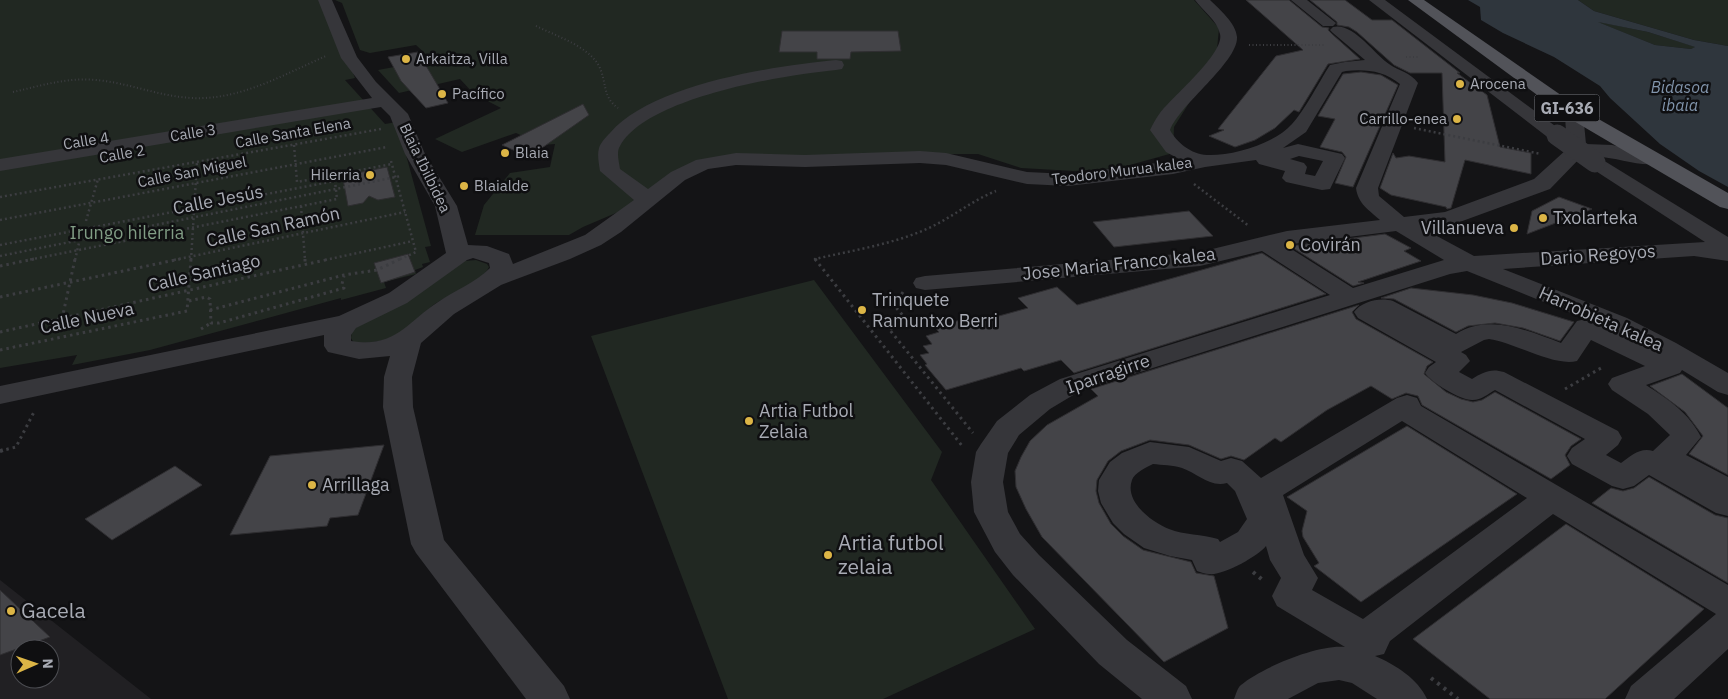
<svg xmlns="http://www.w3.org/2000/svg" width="1728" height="699" viewBox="0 0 1728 699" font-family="'IBM Plex Sans',sans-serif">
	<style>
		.built { fill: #212023; fill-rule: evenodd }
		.green { fill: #212822 }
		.water { fill: #2f363d; fill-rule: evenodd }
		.building { fill: #444448; stroke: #2f2e31 }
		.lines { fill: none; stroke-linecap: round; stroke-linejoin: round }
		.path-far3 { stroke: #3c3d41; stroke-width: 2; stroke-dasharray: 1 2.5; stroke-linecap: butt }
		.path-far2 { stroke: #3c3d41; stroke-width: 2.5; stroke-dasharray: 2 3; stroke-linecap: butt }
		.path-far1 { stroke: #3c3d41; stroke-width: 3; stroke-dasharray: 2.5 4; stroke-linecap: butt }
		.path { stroke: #3c3d41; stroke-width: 4; stroke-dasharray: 3 5; stroke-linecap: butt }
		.minor { fill: #36363a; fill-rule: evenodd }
		.major { fill: #525359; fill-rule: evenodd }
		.minor-bridge { stroke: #36363a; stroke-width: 21 }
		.poi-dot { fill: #dcb546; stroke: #0f0f11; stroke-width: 2 }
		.labels { text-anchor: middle; stroke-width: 5; stroke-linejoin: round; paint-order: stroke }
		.far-poi-label { font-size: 15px; fill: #a8abb4; stroke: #0f0f11; text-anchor: start }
		.far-street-label { font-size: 15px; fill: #a8abb4; stroke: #0f0f11 }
		.far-water-label { font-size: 16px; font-style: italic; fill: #8295ac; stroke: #0f0f11 }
		.shield { fill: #0f0f11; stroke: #7a7c83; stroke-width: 1 }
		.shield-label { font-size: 16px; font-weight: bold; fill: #a8abb4 }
		.street-label { font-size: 18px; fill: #a8abb4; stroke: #0f0f11 }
		.poi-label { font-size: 18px; fill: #a8abb4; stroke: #0f0f11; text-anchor: start }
		.park-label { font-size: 18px; fill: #819d85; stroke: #0f0f11 }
		.near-poi-label { font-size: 21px; fill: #a8abb4; stroke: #0f0f11; text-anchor: start }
	</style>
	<rect width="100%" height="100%" fill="#141416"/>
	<path class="built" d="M0 580 151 699H0ZM20 649H50V679H20Z"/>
	<path class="green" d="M0 0H325L355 78 345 80 385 124 397 122 431 246 425 247 430 262 422 264 423 267 415 270 416 274 384 282 386 288 341 300V298L150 350 72 365 77 355 0 368Z
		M335 0H1194L1219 28 1216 60 1174 127 1173 153 1119 168 1074 171 1021 168 978 154H908L716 159 644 201 583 227 569 235H475L484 205 510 173 550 167 555 144 543 145 516 133 462 152 435 139 501 108 474 94 460 79 399 93 378 70 432 60 416 45 370 53 360 50 342 3Z
		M1578 0H1728V46L1694 40 1594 11Z
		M1595 21 1648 32 1696 47 1691 49 1655 45Z
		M476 260 487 264 489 267C482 283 446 295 432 306 420 316 409 331 396 336 382 342 369 343 354 343L351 338 352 331 361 323 465 261Z
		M814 280 942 452 931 480 1035 629 883 699H728L591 336Z"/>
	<path class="water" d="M1468 0H1578L1594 11 1694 40 1728 46V187L1699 171 1660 144 1610 98 1600 86 1554 57 1503 33 1481 20 1480 7ZM1598 22 1648 32 1695 47 1691 49 1655 45Z"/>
	<path class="building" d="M1246 0H1289L1322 27 1329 28 1328 30 1332 34 1360 59 1328 64 1299 112 1294 110 1275 128 1255 140 1235 147 1209 136 1224 130 1218 129 1276 56 1303 50Z
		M1310 0H1345L1372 20H1392L1460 73H1457L1487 95 1500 147 1531 153V174L1465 160 1451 208 1447 209 1446 207 1391 195 1380 188 1393 153 1396 158 1409 156 1445 162 1442 73H1410L1394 65 1357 32 1349 27 1337 25V22Z
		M782 31H898L901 51 851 52 850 59H817V52H779Z
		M418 52 448 103 426 108 401 81 388 57Z
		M1361 72 1381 75 1398 85 1353 187 1335 183 1346 157 1342 152 1320 147 1335 119 1318 116 1343 74Z
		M583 104 589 115 529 157 502 145Z
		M387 167 395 197 378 200 369 196 363 203 348 206 343 179 352 174Z
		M1559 197 1592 209 1527 234 1532 211Z
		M1189 211 1213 236 1114 247 1093 222Z
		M1385 234 1411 248 1404 251 1421 261 1358 282 1364 283 1353 286 1290 246Z
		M1262 253 1326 294 1074 373 1061 360 1024 371 1021 368 946 390 925 365 927 364 920 355 929 353 923 346 932 344 926 336 939 332 934 327 972 317 977 322 1028 308 1018 298 1057 287 1077 305Z
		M408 254 415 272 381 283 374 263Z
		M1411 288 1473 295 1512 303 1574 322 1560 341 1523 328 1495 323 1468 326 1456 332 1394 299 1381 298Z
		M1359 305 1352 312 1356 319 1433 362 1427 366 1424 374 1446 392 1461 399 1473 402 1482 400 1495 392 1581 439 1571 446 1565 455 1570 465 1551 479 1422 405 1418 396 1406 393 1392 399 1371 386 1327 410 1281 442 1275 438 1244 460 1231 456 1221 459 1189 445 1150 440 1121 451 1108 461 1097 480 1096 491 1099 503 1111 524 1123 536 1143 550 1191 562 1196 573 1214 576 1228 628 1164 662 1042 537 1026 509 1016 487 1015 471 1021 457 1030 441 1047 425 1098 396 1091 389Z
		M1682 374 1728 408V475L1689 454 1703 436 1685 412 1650 386Z
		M1407 426 1517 494 1361 602 1314 566 1319 563 1303 537 1302 531 1307 511 1287 497Z
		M384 445 358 515 330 518 327 526 230 535 270 456Z
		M175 466 202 485 112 540 85 519Z
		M1649 477 1715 515 1728 518V583L1592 503 1611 488 1623 491 1634 488Z
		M1566 524 1704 609 1605 699H1490L1413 639Z
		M0 590 50 637 0 655Z"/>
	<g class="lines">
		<path class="path-far3" d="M536 26C556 36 588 46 599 66 607 82 602 97 618 108
			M1249 45H1326
			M1406 57H1420
			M13 92C40 86 68 77 96 80 132 83 167 100 204 98 248 96 287 73 326 56"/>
		<path class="path-far2" d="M1414 128 1541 154
			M294 145 297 182 392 164
			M391 161 416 252 398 260
			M1194 184 1249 226
			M0 197 381 129
			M301 206 305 260
			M0 220 387 147
			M86 221 98 179
			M0 245 335 181 337 199 28 260
			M0 256 401 176
			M75 260 82 230
			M174 260 405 212
			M191 260 197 162
			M325 260 413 241
			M816 260 815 259C854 250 895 244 931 227 954 216 973 200 996 191"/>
		<path class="path-far1" d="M305 259V265
			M815 259 963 447
			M0 266 34 259
			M903 292 894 305 910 324 889 329 973 433
			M0 297 180 259
			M189 301 206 297 210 299 211 323H219L344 288 342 284 344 276
			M210 310 344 275 377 270 400 259
			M62 319 75 259
			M201 329 211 323
			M0 332 330 259
			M0 350 187 311 191 259
			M1565 389 1601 368
			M0 451 16 447 34 412"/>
		<path class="path" d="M0 451 3 450
			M1253 572 1265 582
			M1431 678 1458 699"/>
		<path class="minor" d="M318 0H332L357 57 376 82 408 114 425 154 457 206 468 245 487 246 509 254 513 264 585 235 634 200 600 171C599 164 597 155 599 148 601 142 606 137 610 133 652 84 774 66 836 60L842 61 844 65 842 69 836 70C784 75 647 97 620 146 616 152 619 162 620 169L648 189 671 172 696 160 736 153 805 155 920 151 946 153 1027 172 1068 174 1181 160 1166 152 1150 130C1153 124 1156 118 1160 113 1172 97 1225 53 1220 34 1217 20 1203 11 1195 0H1210C1219 9 1236 23 1237 37 1238 62 1180 104 1170 130 1177 143 1191 154 1207 155 1233 156 1274 144 1292 124 1305 110 1319 82 1330 65L1345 62 1365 60 1333 33 1330 30 1333 27C1353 22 1374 54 1389 64 1399 71 1410 72 1418 83L1378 188 1379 196 1404 217 1445 212 1534 179 1567 149 1566 136 1564 139 1557 141 1550 139 1369 0H1385L1566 134 1565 113 1567 109 1574 107 1581 109 1583 113 1586 144 1612 145 1659 155 1662 159 1659 163C1642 168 1617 157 1598 157L1728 237V261L1694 256 1503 269 1627 318 1676 343 1728 373V395L1718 392 1682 370 1680 373 1646 385C1668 399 1689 413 1701 437L1686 455 1728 477V516L1716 513 1649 475 1634 486 1623 489 1612 486 1572 464 1567 456 1572 448 1585 439 1495 390C1488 394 1481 400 1473 400 1461 401 1431 382 1425 373L1429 367 1436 362 1358 318 1354 312C1362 301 1381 297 1393 301L1456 334C1489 313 1529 331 1561 343L1577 321 1586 319 1467 271 1450 274 1080 391 1050 409 1019 435 1008 453 1003 482 1008 512 1020 534 1039 555 1127 640 1186 686 1192 699H1142L1099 664 1013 575 995 552 974 512 971 482 976 452 981 444 997 421 1030 395 1060 379 1330 295 1262 251 1200 266 925 290 916 288 913 283 916 278 925 276 1200 252 1287 231 1380 220C1369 210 1358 204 1356 188L1400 84C1384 71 1366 69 1346 71L1342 72 1306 132 1283 148 1298 144 1342 154 1345 158 1330 189 1322 190 1286 182 1282 178 1285 171 1259 164 1256 160 1205 167 1173 174 1068 186 1027 184 946 165 920 163 805 167 736 165 708 169 685 180 621 232 601 245 570 259 501 285 454 314 421 343 412 377 413 407 444 540 564 686 570 699H526L416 553 411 544 383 407 384 377 390 356 359 359 328 352 324 346V335L0 404V386L339 316 389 293 446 253 435 206 405 154 390 116 381 107 0 171V159L372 98 341 58ZM1299 156 1323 161 1315 176 1305 174 1307 167 1304 163 1290 159ZM1582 156H1593L1588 158 1585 162 1588 166 1705 242 1474 256 1422 228 1457 223 1550 189ZM1396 231 1444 260 1353 288 1285 245ZM473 258 489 263 490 268C475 283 455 290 438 302 406 323 396 348 351 341V335L356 328 407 303 467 260ZM1489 339C1516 343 1554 367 1577 361L1591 340 1645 366 1612 378 1608 384 1612 390 1648 414 1670 435 1653 451C1640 447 1631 456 1621 463L1606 455 1618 445 1622 438 1618 431 1504 372C1491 368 1483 372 1472 379L1459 372 1470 361 1466 355 1461 352 1484 340Z
			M1291 0H1307L1336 23 1333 26H1323Z
			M1407 395 1417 398 1421 406 1728 585V649L1674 699H1625L1631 686 1716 614 1553 514 1390 641 1384 654 1375 656C1396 665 1418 679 1427 699H1377L1352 683 1339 680 1318 683 1288 699H1234C1236 695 1237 688 1241 685 1261 668 1318 644 1345 647L1277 606 1272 596 1281 578 1270 560 1266 546C1258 556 1223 576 1209 574 1205 574 1201 572 1197 571L1192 560 1170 556 1144 548 1124 534 1113 523 1101 503 1098 491 1099 480 1110 462 1122 453 1150 442 1189 447 1221 461 1231 458 1242 461 1261 478 1397 398ZM1402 421 1527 498 1363 619 1312 590 1318 578 1304 555 1283 495ZM1153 464C1162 465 1173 465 1182 468 1197 473 1210 488 1227 483L1235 491 1247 519 1238 532 1220 542 1218 539C1202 534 1184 535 1169 529 1152 522 1124 502 1132 480 1134 473 1147 467 1153 464Z"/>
		<path class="major" d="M1408 0H1424L1581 109 1728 193V209L1720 207 1567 117Z"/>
		<path class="minor-bridge" d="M1557 135 1595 162"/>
	</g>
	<g class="poi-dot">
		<circle cx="406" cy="59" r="5"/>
		<circle cx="1460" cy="84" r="5"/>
		<circle cx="442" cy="94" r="5"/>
		<circle cx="1457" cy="119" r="5"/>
		<circle cx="505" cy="153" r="5"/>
		<circle cx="370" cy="175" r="5"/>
		<circle cx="464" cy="186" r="5"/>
		<circle cx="1543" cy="218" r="5"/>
		<circle cx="1514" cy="228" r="5"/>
		<circle cx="1290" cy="245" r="5"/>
		<circle cx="862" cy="310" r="5"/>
		<circle cx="749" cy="421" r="5"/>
		<circle cx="312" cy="485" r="5"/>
		<circle cx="828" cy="555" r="5"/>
		<circle cx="11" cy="611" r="5"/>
	</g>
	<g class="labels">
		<g class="far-poi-label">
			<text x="416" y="64">Arkaitza, Villa</text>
			<text x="1470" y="89">Arocena</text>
			<text x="452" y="99">Pacífico</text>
			<text x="1447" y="124" text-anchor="end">Carrillo-enea</text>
			<text x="515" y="158">Blaia</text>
			<text x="360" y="180" text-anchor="end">Hilerria</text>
			<text x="474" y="191">Blaialde</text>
		</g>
		<g class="far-street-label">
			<text transform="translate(193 133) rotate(-9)" y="5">Calle 3</text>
			<text transform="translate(293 133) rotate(-10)" y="5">Calle Santa Elena</text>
			<text transform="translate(86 141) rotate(-9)" y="5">Calle 4</text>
			<text transform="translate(122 154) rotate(-10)" y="5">Calle 2</text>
			<text transform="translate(425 168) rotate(64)" y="5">Blaia Ibilbidea</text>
			<text transform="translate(1122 171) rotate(-7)" y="5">Teodoro Murua kalea</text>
			<text transform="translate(192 172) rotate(-11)" y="5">Calle San Miguel</text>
		</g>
		<g class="far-water-label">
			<text x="1680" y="93">Bidasoa<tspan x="1680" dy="18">ibaia</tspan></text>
		</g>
		<rect class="shield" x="1534.5" y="94.5" width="65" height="27" rx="4"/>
		<g class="shield-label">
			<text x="1567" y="114">GI-636</text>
		</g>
		<g class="street-label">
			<text transform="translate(218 200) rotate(-11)" y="6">Calle Jesús</text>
			<text transform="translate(273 227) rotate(-12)" y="6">Calle San Ramón</text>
			<text transform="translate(1598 255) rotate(-4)" y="6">Dario Regoyos</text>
			<text transform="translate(1119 264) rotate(-6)" y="6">Jose Maria Franco kalea</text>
			<text transform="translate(204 273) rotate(-13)" y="6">Calle Santiago</text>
			<text transform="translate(87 318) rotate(-12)" y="6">Calle Nueva</text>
			<text transform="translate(1601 319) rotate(24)" y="6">Harrobieta kalea</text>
			<text transform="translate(1108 374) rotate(-19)" y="6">Iparragirre</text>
		</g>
		<g class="poi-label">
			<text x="1553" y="224">Txolarteka</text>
			<text x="1504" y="234" text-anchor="end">Villanueva</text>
			<text x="1300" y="251">Covirán</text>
			<text x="872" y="306">Trinquete<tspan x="872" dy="21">Ramuntxo Berri</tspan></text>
			<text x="759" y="417">Artia Futbol<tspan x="759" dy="21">Zelaia</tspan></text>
			<text x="322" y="491">Arrillaga</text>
		</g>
		<g class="park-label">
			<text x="127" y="239">Irungo hilerria</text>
		</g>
		<g class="near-poi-label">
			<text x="838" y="550">Artia futbol<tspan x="838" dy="24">zelaia</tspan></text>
			<text x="21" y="618">Gacela</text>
		</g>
	</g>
	<g transform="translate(35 664) rotate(88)"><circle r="24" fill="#0f0f11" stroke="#4c4d52"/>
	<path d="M0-4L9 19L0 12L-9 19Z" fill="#dcb546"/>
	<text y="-8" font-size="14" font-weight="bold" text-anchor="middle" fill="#a8abb4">N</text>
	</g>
</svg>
